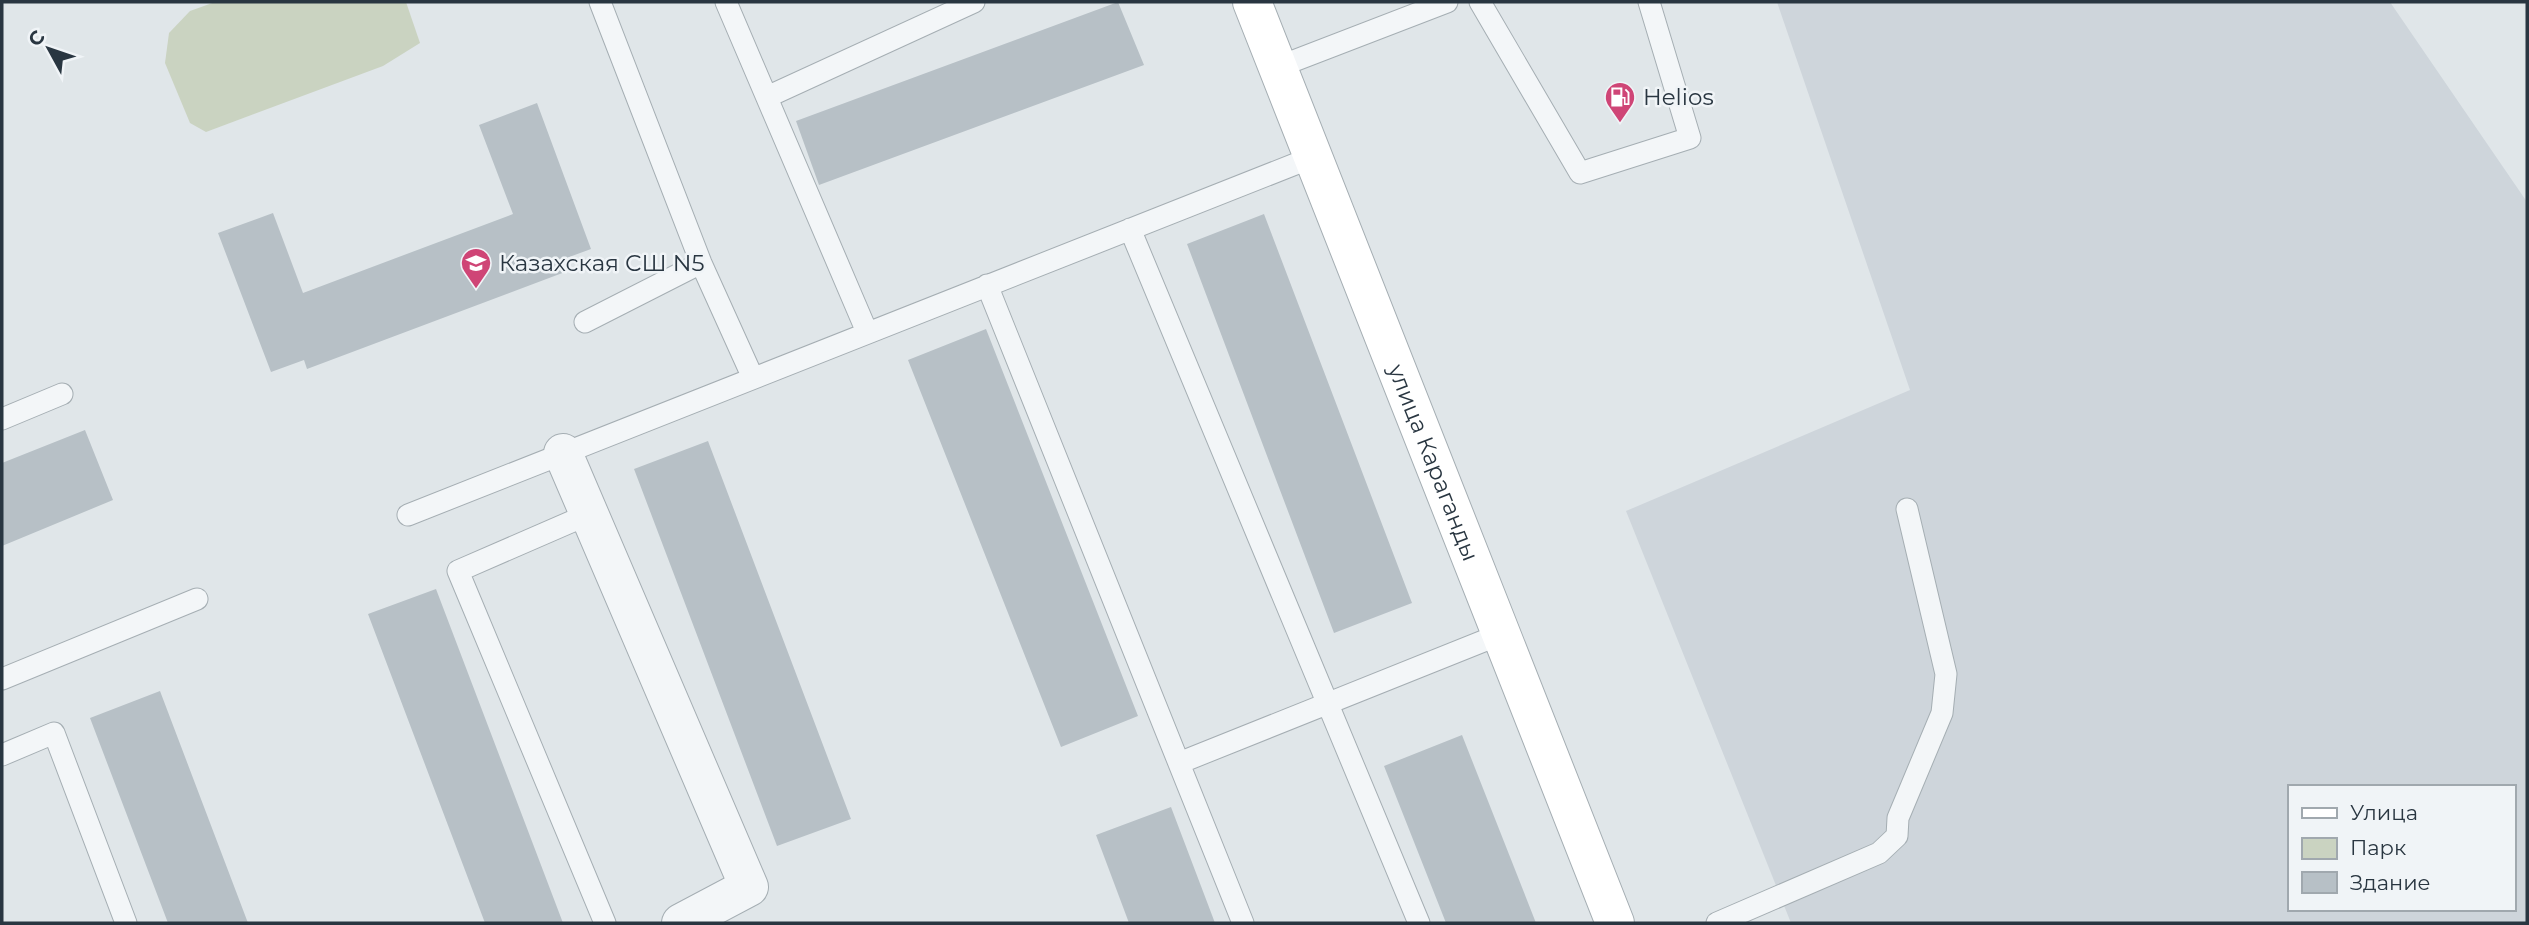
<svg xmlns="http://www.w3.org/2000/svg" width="2529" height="925" viewBox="0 0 2529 925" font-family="Montserrat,sans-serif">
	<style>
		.built { fill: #ced5db; fill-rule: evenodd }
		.green { fill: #cad3c1 }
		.building { fill: #b7c0c6 }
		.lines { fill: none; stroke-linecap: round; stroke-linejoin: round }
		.lane-casing { stroke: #a5aeb3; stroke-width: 23 }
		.street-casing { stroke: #a5aeb3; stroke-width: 40 }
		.secondary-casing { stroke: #a5aeb3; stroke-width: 40 }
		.lane { stroke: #f3f6f8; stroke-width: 21 }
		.street { stroke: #f3f6f8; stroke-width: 38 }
		.secondary { stroke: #fff; stroke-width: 38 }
		.labels { text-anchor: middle; stroke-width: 5; stroke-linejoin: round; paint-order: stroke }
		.poi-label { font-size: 23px; fill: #293641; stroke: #f0f4f7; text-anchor: start }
		.street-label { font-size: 23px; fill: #293641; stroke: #f0f4f7 }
	</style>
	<rect width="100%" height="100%" fill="#e0e6e9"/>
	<path class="built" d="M1777 2H2390L2527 202V923H1791L1626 511 1910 390ZM2289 787H2513V909H2289Z"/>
	<path class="green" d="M215 2H406L420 43 383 66 206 132 190 123 165 63 169 33 190 11Z"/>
	<path class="building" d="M1118 2 1144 65 819 185 796 121Z
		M537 103 591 249 561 260 565 272 307 369 304 360 271 372 218 233 273 213 303 293 513 214 479 125Z
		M1264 214 1412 603 1334 633 1187 244Z
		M986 329 1138 716 1061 747 908 360Z
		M85 430 113 500 2 546V463Z
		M708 441 851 819 777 846 634 469Z
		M436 589 563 923H485L368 614Z
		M160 691 248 923H168L90 718Z
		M1462 735 1536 923H1446L1384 766Z
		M1171 807 1215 923H1129L1096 835Z"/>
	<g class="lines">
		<g class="lane-casing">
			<path id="lane" d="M600 2 701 263 753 378
				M726 2 867 332
				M1480 2 1580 173 1690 138 1649 2
				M1278 67 1447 2
				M767 97 974 2
				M1130 229 1419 923
				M987 285 1243 923
				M585 322 701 263
				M2 419 62 394
				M589 514 458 571 605 923
				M408 515 1313 157
				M2 679 197 599
				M2 755 54 733 126 923
				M1179 763 1501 634
				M1717 923 1879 853 1897 836 1898 818 1942 713 1946 674 1907 509"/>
		</g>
		<g class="street-casing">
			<path id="street" d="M563 453 749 887 681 923"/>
		</g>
		<g class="secondary-casing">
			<g id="secondary">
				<path id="s1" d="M1252 2 1615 923"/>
			</g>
		</g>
		<use href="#lane" class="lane"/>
		<use href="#street" class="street"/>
		<use href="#secondary" class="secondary"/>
	</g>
	<defs>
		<g id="fuel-pin" transform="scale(1.575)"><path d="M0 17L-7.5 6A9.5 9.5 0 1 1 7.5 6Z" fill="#cf4576" stroke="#f0f4f7"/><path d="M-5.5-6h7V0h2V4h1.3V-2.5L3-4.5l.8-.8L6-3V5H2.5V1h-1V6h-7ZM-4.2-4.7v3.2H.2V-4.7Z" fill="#fff"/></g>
		<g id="school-pin" transform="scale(1.575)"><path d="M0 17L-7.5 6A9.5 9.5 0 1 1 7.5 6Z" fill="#cf4576" stroke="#f0f4f7"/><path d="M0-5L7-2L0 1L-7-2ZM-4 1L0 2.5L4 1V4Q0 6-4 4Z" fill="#fff"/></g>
	</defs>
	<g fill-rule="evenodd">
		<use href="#fuel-pin" x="1620" y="97"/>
		<use href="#school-pin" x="476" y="263"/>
	</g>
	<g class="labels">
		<g class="poi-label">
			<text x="1643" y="105">Helios</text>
			<text x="499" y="271">Казахская СШ N5</text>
		</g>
		<g class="street-label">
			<text dy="8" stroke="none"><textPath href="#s1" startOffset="495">улица Караганды</textPath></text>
		</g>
	</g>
	<rect width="2529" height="925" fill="none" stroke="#293641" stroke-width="7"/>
	<rect x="2288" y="785" width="228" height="126" fill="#f0f4f7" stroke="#a0a8ae" stroke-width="2"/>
	<rect x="2302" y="808" width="35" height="10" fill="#ffffff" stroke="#a0a8ae" stroke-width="2"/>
	<text x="2350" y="820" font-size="21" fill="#293641">Улица</text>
	<rect x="2302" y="838" width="35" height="21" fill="#cad3c1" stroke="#a0a8ae" stroke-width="2"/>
	<text x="2350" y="855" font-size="21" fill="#293641">Парк</text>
	<rect x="2302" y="872" width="35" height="21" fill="#b7c0c6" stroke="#a0a8ae" stroke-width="2"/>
	<text x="2350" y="890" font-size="21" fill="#293641">Здание</text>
	<g transform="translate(49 49) rotate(310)" stroke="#f0f4f7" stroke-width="5" paint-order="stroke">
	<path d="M0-5L12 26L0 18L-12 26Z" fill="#293641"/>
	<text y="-10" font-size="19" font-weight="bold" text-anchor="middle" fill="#293641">С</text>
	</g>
</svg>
